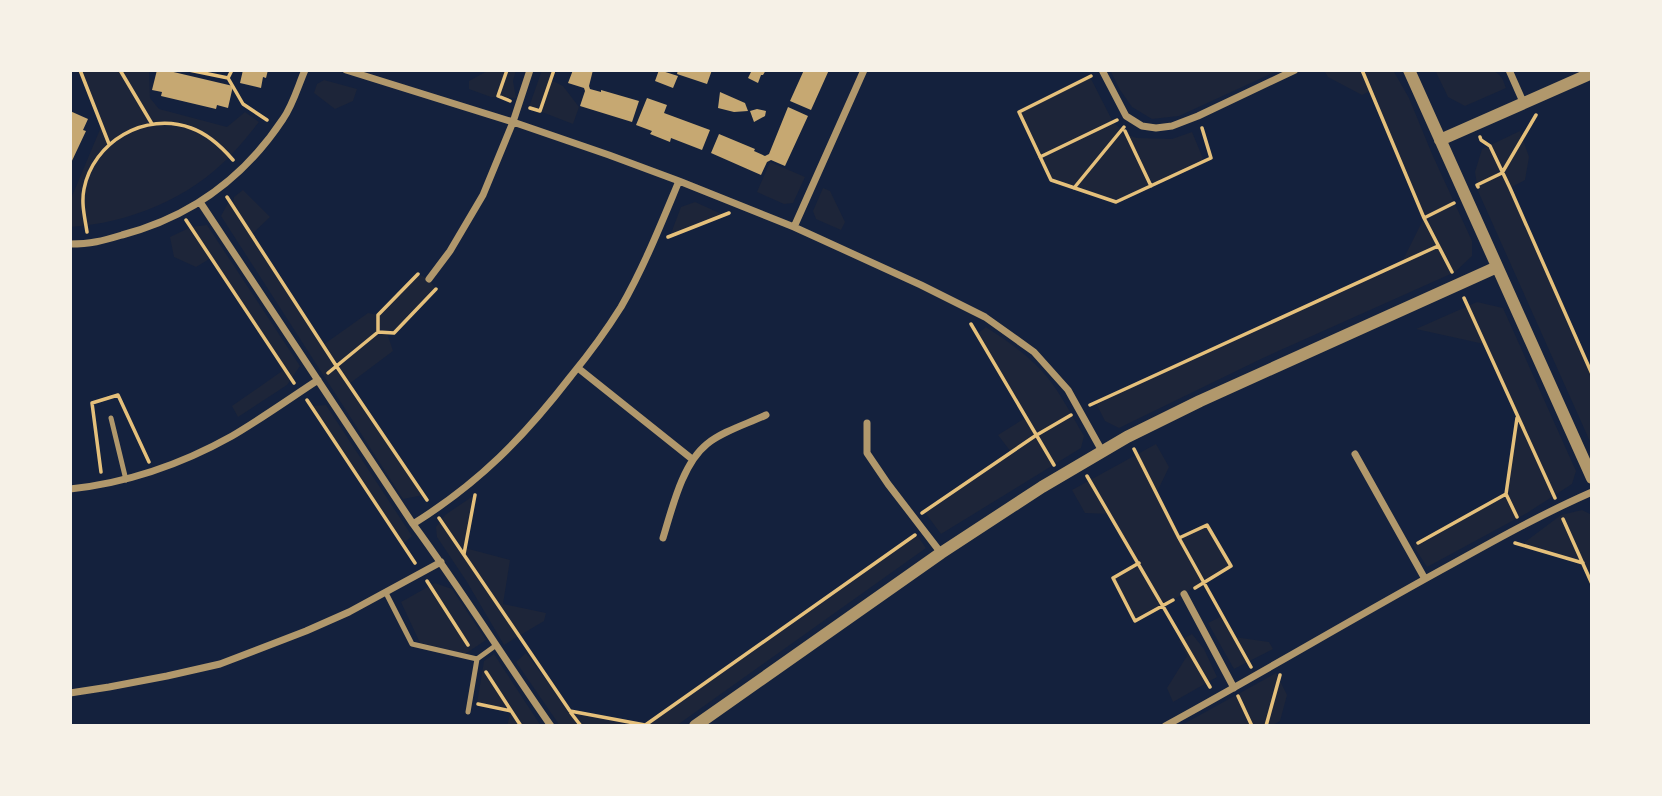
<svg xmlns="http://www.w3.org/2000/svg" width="1662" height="796" viewBox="0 0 1662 796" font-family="Raleway,sans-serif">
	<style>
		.green { fill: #1d2539 }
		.building { fill: #c6a872 }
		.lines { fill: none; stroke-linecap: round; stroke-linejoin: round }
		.path { stroke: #e5c07b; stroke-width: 3.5 }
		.service { stroke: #b1986c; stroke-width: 5 }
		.minor { stroke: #b1986c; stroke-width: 7 }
		.tertiary { stroke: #b1986c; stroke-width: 12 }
	</style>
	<rect width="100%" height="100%" fill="#14213d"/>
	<path class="green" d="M80 70H149L150 98 159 109 227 127 245 112 259 122C250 133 241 145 231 155 189 199 129 223 70 227V201L101 127Z
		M489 70H516L513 81 516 98 491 97 469 89V81Z
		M542 70H554L551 80 563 86 579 107 573 124 529 107Z
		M1110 70H1279L1179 116 1152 119 1132 107 1120 90Z
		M1329 70H1393L1409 98 1432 154 1472 241V256L1455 272 1263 358 1119 428 1105 421 1096 403 1402 262 1424 218 1370 91 1362 95 1328 77 1325 72Z
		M1435 70H1466L1467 72C1477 69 1494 67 1501 77 1504 80 1504 84 1506 88L1465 106 1448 97Z
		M1090 77 1113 122 1127 135 1137 138 1172 139 1192 132 1204 161 1116 202 1051 180 1019 112Z
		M324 80 357 89 353 101 335 109 314 93 317 84Z
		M1520 131 1529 157 1525 180 1510 188 1592 374V446L1478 191 1475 172 1482 149Z
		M770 162 805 177 793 203 784 204 757 192Z
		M823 188 830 191 845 222 841 230 816 219 813 211Z
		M243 190 270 217 251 235 323 345 368 313 378 315 418 274 429 279 436 289 394 333H387L393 351 349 384 423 495 403 499 221 216 229 201 233 207 234 197Z
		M695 202 724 215 670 236 681 207Z
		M207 225 300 366 287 385 238 417 232 406 285 369 211 258 196 267 174 257 170 237 191 227Z
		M1477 302 1503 308 1576 471 1572 484 1527 513 1427 567 1413 545 1506 494 1517 416 1484 344 1416 329Z
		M986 327C1006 340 1025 353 1042 371 1059 390 1071 414 1084 436L1081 448 941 534 924 511 1011 452 998 435 1025 418 977 334Z
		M326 405 412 536 402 545 312 406Z
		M1156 444 1169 467 1157 492 1179 538 1207 525 1231 566 1164 605 1134 619 1113 578 1138 563 1110 514 1085 513 1072 490Z
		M476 494 465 548 510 560 503 604 546 613 544 621 504 645 467 582 437 537 436 527 445 515Z
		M1582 510 1592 515V584L1583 563 1521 545 1561 515Z
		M916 534 926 548 676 726H560L516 662 526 653 570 711 644 724Z
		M435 583 452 589 486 640 465 654 420 643 401 602Z
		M1222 616 1234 637 1269 642 1273 649 1234 669 1208 623Z
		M1192 634 1204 649 1217 677 1173 702 1167 688 1187 656 1179 641Z
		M494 654 541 726H507L511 711 477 703 484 661Z
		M1276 673 1287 695 1280 721 1271 726H1180Z"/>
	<path class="building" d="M157 70H165L233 86 228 108 217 105 216 109 161 96 162 92 152 90Z
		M243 70H268L266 78 263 77 261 88 240 83Z
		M573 70H593L589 86 590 89 601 92V90L639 101 632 122 580 106 585 91 584 88 568 83Z
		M659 70 678 76 673 88 655 81Z
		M678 70H712L707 84 677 74Z
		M752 70H766L763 75H761L758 83 748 78Z
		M804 70H829L811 110 790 101Z
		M720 92 745 103 748 111 734 112 718 108Z
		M647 98 667 105 664 113 710 130 702 150 671 138 670 142 650 134 652 131 636 125Z
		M788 107 808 116 785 166 771 160 767 162 761 175 711 153 719 134 755 149 754 151 765 156 769 154Z
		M757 109 766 111 765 116 754 122 750 111Z
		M70 111 88 119 83 130 86 131 70 165Z"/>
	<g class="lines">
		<path class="path" d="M80 70 109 144
			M120 70 152 124
			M189 70 228 78
			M232 70 228 78 243 104 267 120
			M507 70 498 96 510 101
			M1362 70 1424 218 1452 272
			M1091 76 1019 112 1051 180 1116 202 1211 158 1202 128
			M530 108 540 111 554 70
			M1125 131 1151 186
			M1480 137 1481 140 1490 146 1510 188 1592 374
			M1040 157 1117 120
			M1478 187 1477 185 1502 173 1536 115
			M1074 188 1124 127
			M227 197 337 367 427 500
			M1424 218 1454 203
			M186 220 294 383
			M87 232C85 218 81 204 84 189 93 142 145 111 191 128 208 134 221 146 233 160
			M668 237 729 213
			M1464 298 1555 498
			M971 324 1054 465
			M378 332 394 333 436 289
			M328 373 378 332V315L418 274
			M307 400 415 563
			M1090 405 1438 246
			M1134 449 1179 538 1251 667
			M101 472 92 403 118 395 149 462
			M1087 476 1210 687
			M1506 494 1517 517
			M922 513 1035 436 1071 415
			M439 518 570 711 645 725
			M1563 519 1592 584
			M1179 538 1207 525 1231 566 1195 588
			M1418 543 1506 494 1517 418
			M1515 543 1583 563
			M464 554 475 495
			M1139 563 1113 578 1135 621 1173 600
			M427 581 468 645
			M486 672 521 726
			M1238 696 1252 726
			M478 704 511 711
			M571 713 581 726
			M644 726 915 535
			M1266 726 1280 675"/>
		<path class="service" d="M111 418 126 480
			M386 593 412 644 477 659
			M468 712 477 659 495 646"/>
		<path class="minor" d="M346 70 513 122 609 155 679 181 794 227 921 285 985 317 1034 352 1068 390 1102 451
			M1102 70 1126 116 1142 126 1156 128 1172 126 1198 116 1295 70
			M1509 70 1524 104
			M200 202 413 524C461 589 504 659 551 726
			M794 227 864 70
			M70 244C91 244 102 241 122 235 191 217 244 178 283 119 293 105 298 86 305 70
			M429 279 450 251 483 195 513 122 530 70
			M578 368 692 459
			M867 423V453L888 484 941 553
			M1355 454 1425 579
			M70 489C127 483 182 464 232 436 261 419 289 399 318 380
			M413 524C479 483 524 437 571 376 589 354 606 331 621 307 644 267 661 224 679 181
			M663 538C672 509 682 464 707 444 723 431 747 424 766 415
			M1184 594 1234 688
			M70 693 109 687 167 676 220 664 306 631 349 612 441 562
			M1165 726C1262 673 1357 616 1454 563 1499 538 1544 513 1592 492"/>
		<path class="tertiary" d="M1409 70 1592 478
			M1440 140 1592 73
			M695 726 941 553 1042 487 1127 437 1200 401 1497 267"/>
	</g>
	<rect width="1662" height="796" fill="none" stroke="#f6f1e7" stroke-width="144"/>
</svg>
